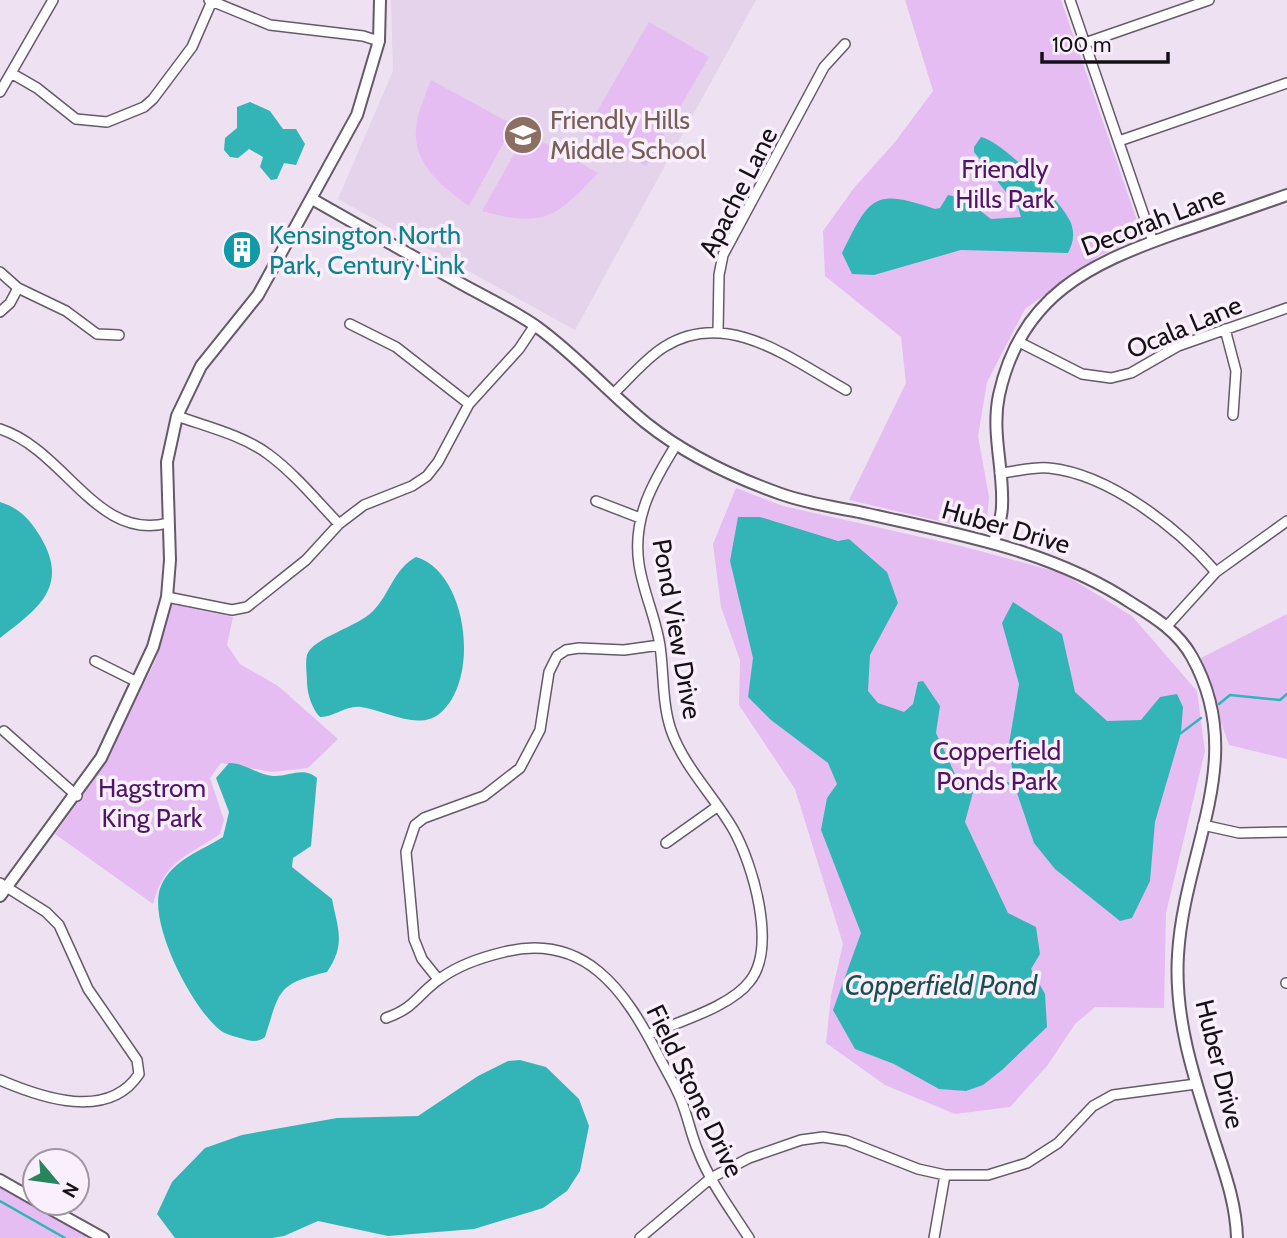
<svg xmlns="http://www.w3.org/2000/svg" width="1287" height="1238" viewBox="0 0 1287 1238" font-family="Cabin,sans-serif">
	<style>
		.built { fill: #e4d3ea }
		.green { fill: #e5bdf3 }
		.water { fill: #33b5b7 }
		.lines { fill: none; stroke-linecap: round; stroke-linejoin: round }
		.stream { stroke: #33b5b7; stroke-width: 2.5 }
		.minor-casing { stroke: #655a68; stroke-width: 12 }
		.tertiary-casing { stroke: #655a68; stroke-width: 14 }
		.minor { stroke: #fff; stroke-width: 9 }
		.tertiary { stroke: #fff; stroke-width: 10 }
		.labels { text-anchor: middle; stroke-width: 7; stroke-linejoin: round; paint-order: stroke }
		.education-label { font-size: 26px; fill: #785e54; stroke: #f9effd; text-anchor: start }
		.park-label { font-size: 26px; fill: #521465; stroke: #f9effd }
		.street-label { font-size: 26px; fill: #161117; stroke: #f9effd }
		.culture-label { font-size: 26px; fill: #0d838f; stroke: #f9effd; text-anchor: start }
		.water-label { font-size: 28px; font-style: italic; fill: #1a4f50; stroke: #f9effd }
	</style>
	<rect width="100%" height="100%" fill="#eee1f2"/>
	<path class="built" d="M391 0H756L575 330 338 199 393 71Z"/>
	<path class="green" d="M905 0H1061L1143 238 1101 255 1025 309 987 382 978 436 989 497 986 532 849 500 906 383 901 337 825 276 823 231 854 188 895 142 933 91Z
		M649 22 709 57 646 166 585 132Z
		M431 80 508 122 510 131 469 206C441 186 409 161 417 122 419 108 426 94 431 80Z
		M532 136 598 173C555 218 545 228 482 211L523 138Z
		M736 488 783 506 961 546 1062 573 1132 616 1197 691 1205 751 1166 913 1164 1008 1095 1007 1075 1024 1047 1066 1010 1107 955 1114 885 1085 826 1043 831 996 843 944 795 789 739 705 740 660 721 607 713 544Z
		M171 604 233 617 227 645 240 664 278 686 338 739 308 768 272 772 221 763 210 778 224 820 220 834C185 858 165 860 153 904L55 834 105 763 156 659Z
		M1287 614V759L1229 745 1199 659Z
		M0 1187 91 1238H0Z"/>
	<path class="water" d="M250 102 270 111 283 129H296L305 144 296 165 284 163 277 179 271 180 260 167 263 157 249 149 238 158 230 157 224 150 225 138 237 128V107Z
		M981 137C1002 141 1063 202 1071 223 1075 235 1073 243 1068 253L961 250 874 275 852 274 842 253C870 197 873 188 935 209L940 208 948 195 965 199 991 219 1021 217 1018 207 974 152V147Z
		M0 502C20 508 30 520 40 536 70 586 39 608 0 638Z
		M738 517H760L838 541 849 539 887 572 898 603 870 655 868 691 878 703 904 712 913 704 918 682 923 681 940 706 936 733 960 785 976 781 965 822 1008 913 1036 927 1040 954 1031 969 1045 994 1047 1027 1002 1070 983 1085 966 1091 939 1089 894 1064 855 1049 833 1010 861 933 821 830 827 798 837 784 828 763 771 720 748 697 753 658 730 561Z
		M416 557C468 572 481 681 439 714 418 731 384 710 361 707 346 705 332 718 320 717 312 709 307 693 307 682 307 674 305 663 307 655 312 638 358 627 373 611 390 594 393 570 416 557Z
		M1013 602 1062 634 1075 692 1107 721 1141 720 1160 697 1177 694 1183 707 1181 733 1155 822 1150 881 1132 918 1120 921 1055 869 1034 843 1014 784 1009 744 1019 684 1002 623Z
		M229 763C245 763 258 775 273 776 289 777 303 766 317 778L311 846 293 858 292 867 332 899C338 930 346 944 327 972 277 984 280 990 265 1037 258 1043 249 1041 240 1038 233 1036 225 1034 220 1030 192 1008 146 920 161 886 172 860 201 851 223 837L229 812 216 778Z
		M520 1060 546 1067 579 1099 589 1126 580 1171 567 1191 543 1208 474 1229 388 1236 318 1221 284 1236 272 1238H175L157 1214 172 1182 205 1148 242 1135 337 1118 418 1116 478 1076 508 1061Z"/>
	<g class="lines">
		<path class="stream" d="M1219 704 1230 695 1280 700 1287 694
			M1181 733 1201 718
			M976 781H981
			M990 782 1014 784
			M0 1201 65 1238"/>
		<g class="minor-casing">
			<path id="minor" d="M209 0 270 25 363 36 379 41
				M1070 0 1153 242
				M1085 43 1209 0
				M11 73 37 88 76 119 107 122 144 107 153 99 192 47 212 1
				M0 92 53 0
				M1119 141 1287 83
				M0 272 18 288 66 311 97 334 119 335
				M0 312 10 303 18 288
				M350 324 396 347 469 404
				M1225 329 1236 371 1233 415
				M718 332 719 275 723 255 824 67 845 44
				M1019 342 1082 374 1111 378 1131 373 1178 346 1287 308
				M613 394C630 378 645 359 664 347 727 307 792 360 846 390
				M177 416C208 427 242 435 268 454 295 474 316 500 339 524
				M0 429C65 450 97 542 168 523
				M1000 473C1015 472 1034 466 1049 468 1109 474 1178 528 1216 572
				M596 501 640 518
				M167 597 232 610 247 607 306 560 339 524 364 505 412 486 427 476 438 462 469 404 519 349 535 325
				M1167 626 1216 572 1287 521
				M95 661 137 682
				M4 731 77 796
				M1203 825 1239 833 1287 832
				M666 843 718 806
				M0 883 46 912 59 925 88 989 137 1060 139 1074C108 1121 42 1098 0 1080
				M438 979 422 959 414 939 406 852 415 825 424 818 484 796 520 768 540 730 549 672 557 656 566 650 579 648 624 650 660 645
				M1286 983H1287
				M386 1018C417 1007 417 994 441 978 459 965 483 957 504 952 585 932 625 991 657 1053 665 1069 675 1084 681 1100 688 1117 691 1135 698 1151 710 1182 731 1210 749 1238
				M648 1035C677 1022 731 1007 750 981 777 947 753 864 733 829 714 796 684 767 671 730 662 703 664 674 660 646 656 618 643 592 639 564 632 518 653 482 676 445
				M640 1238 711 1178 749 1158 801 1140 823 1137 847 1141 918 1169 945 1175H988L1027 1163 1058 1143 1093 1106 1113 1095 1196 1084
				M934 1238 945 1175"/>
		</g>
		<g class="tertiary-casing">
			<path id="tertiary" d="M312 199C361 227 410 255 460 283 485 297 513 310 537 327 576 355 608 392 646 423 686 455 733 477 781 494 806 503 834 507 859 512 955 534 1051 549 1133 604 1156 618 1179 633 1192 657 1249 759 1184 849 1178 955 1174 1018 1194 1078 1213 1137 1224 1171 1236 1202 1237 1238
				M994 542C997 531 1002 518 1002 506 1004 469 991 433 999 395 1021 295 1089 264 1177 233 1213 221 1250 208 1287 195
				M0 896 101 758 153 647 167 597 170 560 167 462 177 416 201 366 258 295 357 115 379 41 380 0
				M0 1180 35 1200
				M40 1203 103 1238"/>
		</g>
		<use href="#minor" class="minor"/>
		<use href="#tertiary" class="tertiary"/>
	</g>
	<defs>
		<g id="school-disc" transform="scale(2.0125)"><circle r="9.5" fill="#8d6e63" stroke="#f9effd"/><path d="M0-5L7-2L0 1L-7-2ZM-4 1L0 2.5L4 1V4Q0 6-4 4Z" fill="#fff"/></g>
		<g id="building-disc" transform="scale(2.0125)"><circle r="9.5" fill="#0f9aa8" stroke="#f9effd"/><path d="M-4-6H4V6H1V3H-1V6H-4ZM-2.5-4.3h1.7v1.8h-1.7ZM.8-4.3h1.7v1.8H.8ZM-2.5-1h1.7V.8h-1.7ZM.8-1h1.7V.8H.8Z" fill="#fff"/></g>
	</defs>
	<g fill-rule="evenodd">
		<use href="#school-disc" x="523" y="135"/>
		<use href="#building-disc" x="242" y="250"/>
	</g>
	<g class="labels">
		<g class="education-label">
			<text x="550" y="129">Friendly Hills<tspan x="550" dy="30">Middle School</tspan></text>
		</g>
		<g class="park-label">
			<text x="1005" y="178">Friendly<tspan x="1005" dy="30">Hills Park</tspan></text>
			<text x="997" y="760">Copperfield<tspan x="997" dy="30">Ponds Park</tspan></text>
			<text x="152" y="797">Hagstrom<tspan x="152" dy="30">King Park</tspan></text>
		</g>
		<g class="street-label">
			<text transform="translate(738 192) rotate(-63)" y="9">Apache Lane</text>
			<text transform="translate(1153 221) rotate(-21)" y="9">Decorah Lane</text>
			<text transform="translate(1184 327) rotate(-23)" y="9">Ocala Lane</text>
			<text transform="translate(1006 527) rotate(16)" y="9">Huber Drive</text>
			<text transform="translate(677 629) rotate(80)" y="9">Pond View Drive</text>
			<text transform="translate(1220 1064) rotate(76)" y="9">Huber Drive</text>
			<text transform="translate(695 1091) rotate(64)" y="9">Field Stone Drive</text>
		</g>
		<g class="culture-label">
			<text x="269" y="244">Kensington North<tspan x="269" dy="30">Park, Century Link</tspan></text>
		</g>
		<g class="water-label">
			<text x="941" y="995">Copperfield Pond</text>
		</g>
	</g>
	<g transform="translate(56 1182) rotate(119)"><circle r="33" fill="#f9effd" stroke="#9e96a1" stroke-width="2"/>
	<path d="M0-5L12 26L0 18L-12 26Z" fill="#27845b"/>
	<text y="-10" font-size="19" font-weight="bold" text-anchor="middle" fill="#161117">N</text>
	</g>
	<path d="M1042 52v10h126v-10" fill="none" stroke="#161117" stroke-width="3.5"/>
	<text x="1052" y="52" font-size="21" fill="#161117" stroke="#f9effd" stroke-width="5" paint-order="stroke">100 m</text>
</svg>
